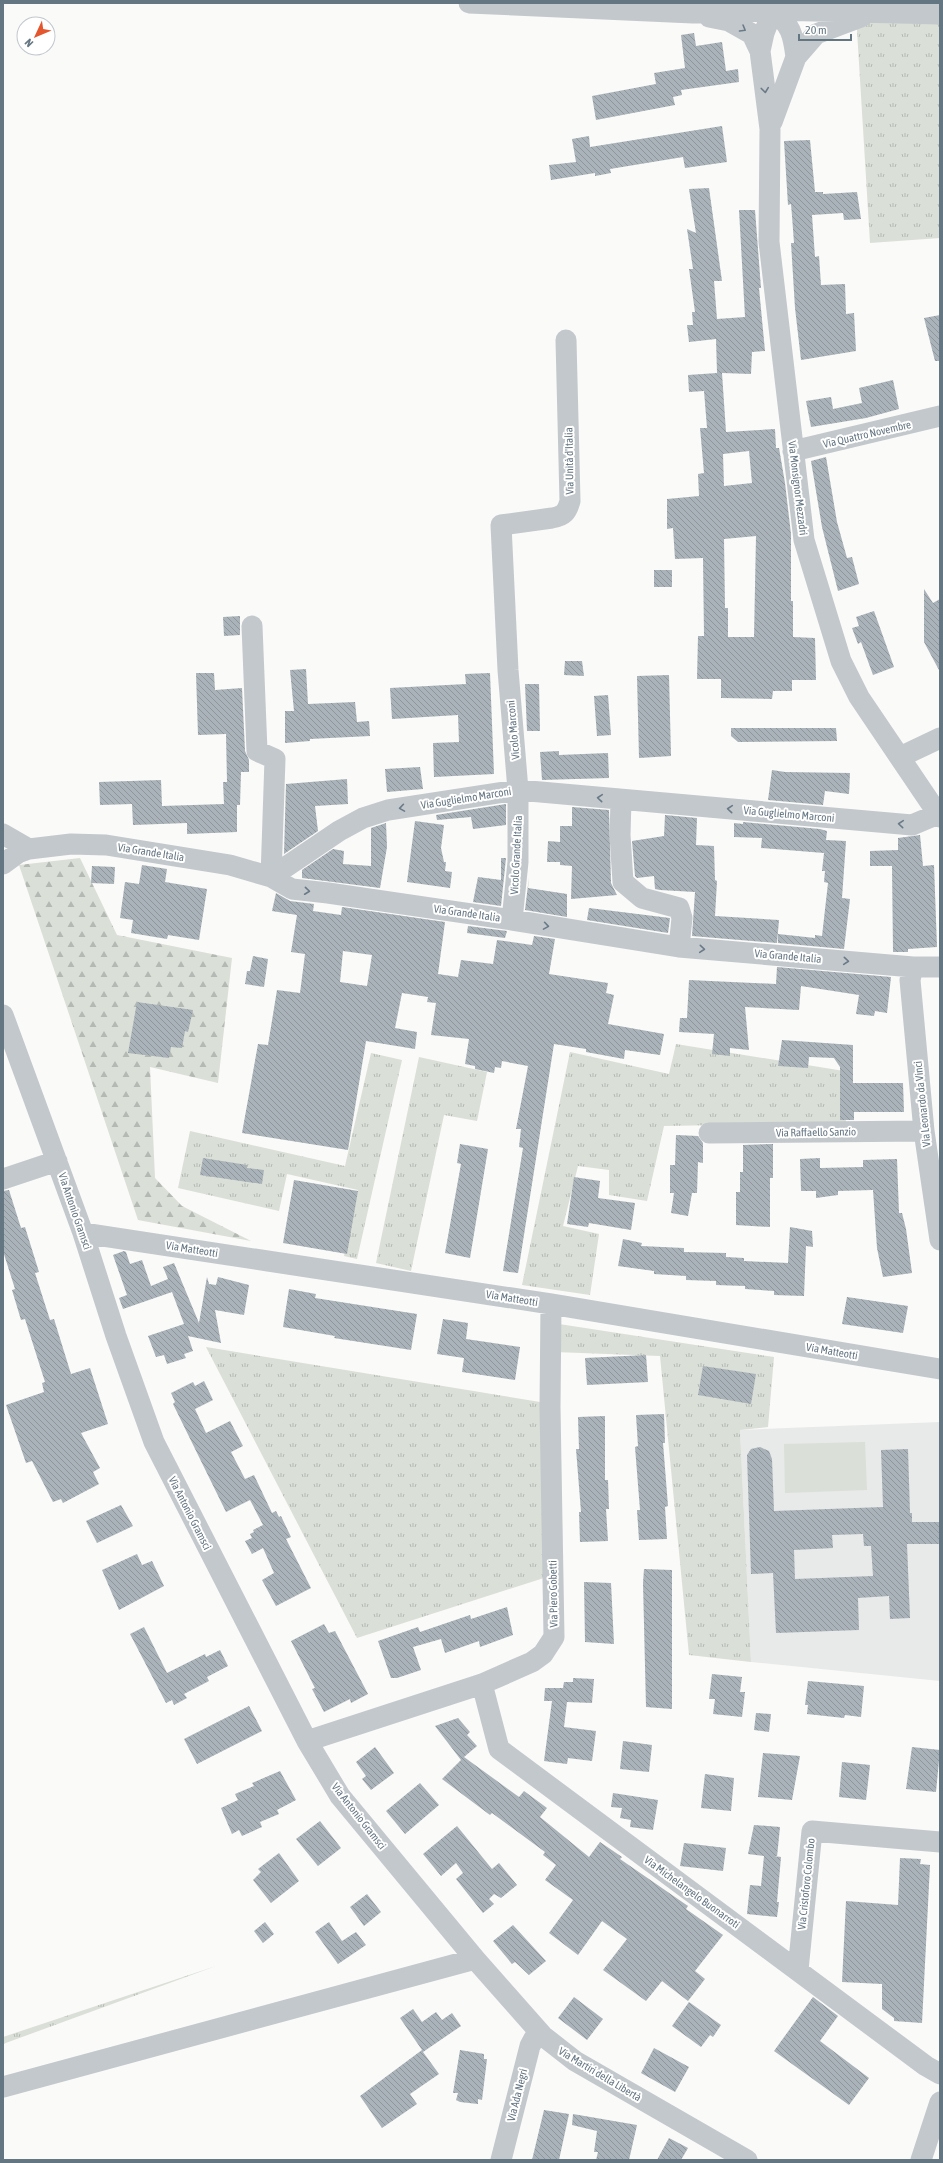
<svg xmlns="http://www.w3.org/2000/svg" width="943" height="2163" viewBox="0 0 943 2163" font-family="'Asap Condensed',sans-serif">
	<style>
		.built { fill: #e8e9e9 }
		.grass { fill: url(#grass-tufts) }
		.forest { fill: url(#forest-firs) }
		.pitch { fill: #dadfd7 }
		.building { fill: url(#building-back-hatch); fill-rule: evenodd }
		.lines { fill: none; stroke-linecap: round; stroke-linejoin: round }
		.minor { stroke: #c3c8cc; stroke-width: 21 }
		.oneway { stroke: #6a7a87 }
		.labels { text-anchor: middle; stroke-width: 4; stroke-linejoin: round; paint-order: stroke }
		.street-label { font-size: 11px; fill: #657683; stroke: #fff }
	</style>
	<defs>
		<pattern id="grass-tufts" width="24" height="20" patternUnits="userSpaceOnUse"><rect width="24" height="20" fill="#dadfd7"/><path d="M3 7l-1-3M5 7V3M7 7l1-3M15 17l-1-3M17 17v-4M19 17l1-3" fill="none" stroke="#b4b9b4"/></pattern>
		<pattern id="forest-firs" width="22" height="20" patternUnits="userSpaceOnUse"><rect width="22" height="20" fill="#dadfd7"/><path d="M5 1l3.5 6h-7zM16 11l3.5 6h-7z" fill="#b4b9b4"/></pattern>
		<pattern id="building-back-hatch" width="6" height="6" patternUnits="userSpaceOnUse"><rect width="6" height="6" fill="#aab3b9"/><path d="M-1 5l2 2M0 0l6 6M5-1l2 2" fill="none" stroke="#8e969c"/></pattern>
	</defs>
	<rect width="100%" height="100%" fill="#fafaf8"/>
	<path class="built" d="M940 1422V1681L751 1662 740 1430Z"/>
	<path class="grass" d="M763 3H940V238L870 243 856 14Z
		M676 1044 844 1071 846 1123 664 1126 647 1201 609 1195V1170L578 1166 563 1226 599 1234 590 1295 522 1285 570 1052 669 1074Z
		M371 1053 402 1060 357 1259 344 1256 358 1190 287 1174 279 1211 178 1188 190 1131 345 1166Z
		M419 1057 487 1072 477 1121 444 1115 411 1271 376 1263Z
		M559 1324 774 1357 768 1427 740 1430 751 1662 689 1655 660 1356 555 1352Z
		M206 1347 546 1403 550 1576 357 1638Z
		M216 1966 3 2044V2037Z"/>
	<path class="forest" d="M80 858 117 935 232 958 218 1083 150 1067 155 1178 182 1206 251 1241 138 1220 19 865Z"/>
	<path class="pitch" d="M865 1442 867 1490 785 1493 784 1444Z"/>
	<path class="building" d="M694 33 696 46 722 42 726 71 738 69 739 82 681 90 682 95 673 97 675 105 596 120 592 96 656 84 654 73 685 68 681 35Z
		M722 126 727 162 685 168 683 157 610 169 611 173 595 176V173L551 180 549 165 576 162 572 139 589 136 590 147Z
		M810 140 815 192H823V194L857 192 861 219 844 220 843 213 812 215 815 257 819 256 821 285 845 284 846 314 854 313 856 351 801 360 795 308 791 243H794L792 216 791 204 788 205 784 141Z
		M709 188 722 281H714L717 319 745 317 739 210H755L761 288H759L765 351 752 352 751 374 722 373 726 432 775 429 776 448H779L785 483 791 534V601H793V637L815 638 816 680H792V691H773L772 699 721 698V679H697L698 636H704L703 558 675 559 673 528 667 529V499L699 496 698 474 704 473 700 428H707L704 391 689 392 688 375 717 373 716 339 689 342 687 325H693L692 312H695L689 269H693L687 229 696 233 689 189ZM749 451 752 483 724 486 723 454ZM756 536 754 637H728V608H725L724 539Z
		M940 315V361H935L924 318Z
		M893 380 899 409 866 418 811 427 806 401 831 397 833 409 862 403 859 388Z
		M826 457 837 522 847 558 852 557 859 584 838 591 822 527 811 461Z
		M654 570H672V587H654Z
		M924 589 933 603 940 599V672L924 642Z
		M874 611 894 667 873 675 861 642 858 644 852 628 859 626 856 617Z
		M240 616V635L224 636 223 617Z
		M565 661H582L584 676 564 675Z
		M306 669 308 704 355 702 357 722 369 721 370 736 310 739V741L285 743V711H294L290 670Z
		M196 673H214L215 690 242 688 245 751 249 760V772H241L240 805H237V832L187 834V823L133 825 132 804 100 805 99 782 161 780 162 806 224 804 223 782H227L226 734 198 735Z
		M490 673 494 774 434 777 433 743 459 742 458 715 392 719 390 688 466 684 465 674Z
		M669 675 671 756 639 758 637 676Z
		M525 684H539L540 731H527Z
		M608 695 611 735 597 736 594 696Z
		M731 728H836L837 741 738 742 731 736Z
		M559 751V755L608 753 609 778 542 780 540 752Z
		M420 767 423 789 387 792 385 769Z
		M772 770 785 772 850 773 849 794 825 791 823 805 768 800Z
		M347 779 348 804 315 806 318 831 284 854 286 784Z
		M506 804V825L473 829 471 817 437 820 436 815Z
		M572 807 609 810 611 883 617 895 571 899 572 866 560 865V862H547L548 841 560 842V826H572Z
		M665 815 697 818 696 845 714 846 715 880 717 881 715 916 779 920 777 943 692 936 695 892 660 890 655 889 654 876 637 878 635 876 632 841 664 836Z
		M415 821 444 825 441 848 444 862H446L445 871 452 872 450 888 407 882Z
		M743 822 820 829 827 831 826 840 846 841 842 898 850 899 844 949 778 943V934L815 938V935L822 936 828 883 824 882 825 871H822L824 853 761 848 762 838 734 837V823L743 824Z
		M386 823 387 847 380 888 302 878V870L333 849 344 851 343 864 371 866V828Z
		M920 835 923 866 934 865 937 947 908 949V952H893L892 866H870V851L898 850V838Z
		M501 858H506L501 906 473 902 478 877 501 880Z
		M142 865 167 869 165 882 207 889 199 940 168 935 167 939 131 933 133 920 120 918 125 882 139 884Z
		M92 866 115 867 114 884 91 883Z
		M529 877 528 888 567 894V917L525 910Z
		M276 893 290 901 314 904 313 911 341 915 342 907 445 922 438 974 458 977 461 960 493 964 497 940 532 945 534 936 555 939 549 974 608 983 606 993 614 995 608 1024 664 1034 660 1055 625 1050 624 1059 586 1052V1049L554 1044 518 1273 503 1271 523 1148 519 1147 521 1129H516L528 1066 502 1061 501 1068 495 1067 494 1073 475 1069V1066L465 1064 469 1039 431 1035 436 1003 427 1002 428 997 402 993 395 1028 417 1032 415 1049 366 1041 348 1150 242 1133 258 1044 268 1045 277 990 300 993 305 954 291 952 297 915 272 911ZM343 951 372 955 367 986 340 982Z
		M589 908 670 918 668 933 587 920Z
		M468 926 507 931 505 938 467 933Z
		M253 956 268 959 264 987 245 984 247 971H250Z
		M777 967 891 977 887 1013 875 1011 874 1016 856 1014 859 995 801 986 799 1010 745 1007 749 1050 730 1048V1056L712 1054 714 1034 679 1032 680 1018H687L689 980 776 984Z
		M137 1002 193 1010 188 1032 185 1031 182 1048 171 1047 169 1058 128 1053Z
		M782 1040 853 1045V1083H903L904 1112H854V1120H840V1067L834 1058 809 1057 808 1068 778 1066Z
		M676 1135 698 1136 703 1143V1163L698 1162 697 1193H692L688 1216 671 1213 674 1193H670V1165H675Z
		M460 1144 488 1149 470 1258 445 1253 461 1164 457 1163Z
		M773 1144V1178H770V1227L736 1225V1192H740V1172H743V1145Z
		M203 1158 247 1165V1168L264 1170 262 1184 200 1175Z
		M820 1158V1168L863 1167V1160L897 1159 899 1213H902L906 1229 912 1273 883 1277 877 1248 873 1190 838 1191V1195L816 1198V1191H801L800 1159Z
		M574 1177 600 1181 598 1198 635 1203 631 1230 589 1223 588 1227 567 1224Z
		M294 1180 358 1191 347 1254 283 1243Z
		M9 1190 21 1228 25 1227 39 1272 35 1273 50 1320 54 1319 71 1374 90 1368 108 1424 81 1433 100 1468 93 1472 99 1484 63 1503 61 1499 53 1502 32 1461 26 1463 6 1405 44 1392 42 1383 45 1382 25 1319 21 1320 12 1290 15 1289 3 1251V1191Z
		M790 1227 812 1231 813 1247 806 1246 804 1296 774 1295V1291L745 1289V1286L716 1285V1281L686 1280V1276L654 1274V1271L618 1266 623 1239 642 1243 641 1246 684 1248V1252L726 1253V1257L744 1258V1261L788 1263Z
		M124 1251 126 1252 130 1264 142 1260 151 1286 168 1279 163 1267 174 1263 199 1323 207 1277 209 1284 216 1285 218 1277 249 1285 244 1315 215 1310 221 1343 188 1336 193 1351 184 1354 186 1358 167 1364 164 1355 156 1357 148 1336 184 1324 172 1292 123 1309 119 1298 127 1295 113 1255Z
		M289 1289 316 1294 315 1298 417 1314 411 1350 334 1338 335 1336 283 1327Z
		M847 1297 908 1306 903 1333 842 1324Z
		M443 1319 468 1323 466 1339 520 1347 515 1380 462 1372 464 1358 437 1354Z
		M646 1355 648 1382 587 1385 585 1358Z
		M703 1366 756 1374 751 1404 698 1395Z
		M204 1381 213 1400 195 1409 206 1433 230 1421 243 1446 231 1452 245 1479 254 1475 272 1513 276 1511 279 1517 281 1516 291 1537 286 1539 311 1588 276 1606 262 1580 274 1573 263 1548 252 1554 245 1541 252 1538 250 1534 254 1532 253 1530 263 1525 250 1500 226 1512 173 1404 175 1402 171 1393 193 1382 195 1386Z
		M664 1414 665 1443H663L668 1506 665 1507 667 1539 639 1540 637 1510H640L635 1447 638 1446 636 1415Z
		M605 1416V1480H608L609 1509H606L608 1541 580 1542 579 1512H581L576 1449H579L578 1417Z
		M760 1447 769 1451 772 1459 774 1511 883 1507 881 1450 908 1449 910 1513H912V1522H940V1544H907L910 1618 890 1619 889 1596 858 1598 859 1630 776 1633 773 1573 751 1574 747 1455 751 1449ZM863 1534 864 1546H871L873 1576 795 1579 794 1550 833 1548 832 1535Z
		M121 1505 133 1526 97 1543 86 1521Z
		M137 1554 142 1565 152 1561 164 1586 119 1610 102 1570Z
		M644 1569 672 1570V1709L646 1707 643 1583Z
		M584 1582 611 1583 614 1644 585 1642Z
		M507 1607 513 1635 480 1647 479 1641 445 1653 441 1639 413 1647 421 1670 397 1678H391L378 1641 418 1627 420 1632 470 1615 471 1619Z
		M324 1624 329 1633 335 1631 368 1694 351 1703 350 1699 324 1712 312 1689 315 1688 291 1641Z
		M144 1627 167 1673 205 1654 206 1657 220 1650 228 1666 207 1677 209 1681 184 1694 187 1698 174 1705 172 1700 166 1703 130 1634Z
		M712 1674 742 1677 740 1692H745L742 1717 713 1714 715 1699H709Z
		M573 1678 594 1679 592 1703 567 1702 564 1727 596 1731 592 1761 568 1758 567 1764 544 1761 552 1701H544L545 1688H563L564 1682H573Z
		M808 1681 864 1686 861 1717 845 1715 844 1718 807 1714 808 1705H805Z
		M249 1706 262 1731 197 1764 184 1739Z
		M756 1713 771 1714 769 1732 754 1730Z
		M458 1718 470 1732 467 1735 477 1746 464 1757 519 1797 524 1791 547 1808 540 1817 589 1857 600 1842 622 1857 620 1859 688 1906 686 1909 723 1935 695 1971 705 1979 688 2001 662 1981 646 2001 603 1970 627 1939 602 1921 578 1955 549 1933 573 1900 545 1880 556 1865 543 1855 545 1852 492 1813 490 1815 442 1779 461 1760 435 1726Z
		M623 1741 652 1745 649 1772 620 1769Z
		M375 1747 394 1773 371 1790 362 1779 366 1776 356 1762Z
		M912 1747 940 1750 936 1792 906 1789Z
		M763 1753 800 1756 792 1800 758 1797Z
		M842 1762 870 1765 866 1800 839 1797Z
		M280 1771 296 1800 277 1810 279 1814 260 1822 262 1827 242 1836 239 1830 232 1834 221 1808 238 1800 235 1794 254 1786 252 1783Z
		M705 1774 734 1778 731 1811 701 1808Z
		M420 1783 439 1805 405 1834 386 1811Z
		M613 1793 658 1800 653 1830 630 1827 631 1820 620 1818 622 1808 611 1807Z
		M320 1821 341 1848 318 1866 296 1839Z
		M754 1825 780 1827 777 1857 775 1856 781 1857 777 1902H779L777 1917 747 1914 750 1885 761 1886 764 1856 748 1854Z
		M457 1826 492 1869 499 1863 517 1885 501 1898 494 1894 489 1899 494 1904 483 1913 456 1879 463 1873 456 1863 441 1876 423 1854Z
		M684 1843 726 1848 723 1871 680 1866Z
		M279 1853 299 1881 271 1903 253 1880 261 1872 258 1869Z
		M900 1858 921 1859 920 1864 930 1865 922 2023 894 2021V2018L882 2009V1984L842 1982 846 1901 898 1905Z
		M367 1894 381 1912 364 1926 350 1907Z
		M265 1922 274 1934 263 1943 254 1931Z
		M329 1922 342 1941 356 1932 366 1945 338 1964 315 1932Z
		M513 1925 546 1961 529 1975 515 1962 512 1964 493 1941Z
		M574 1997 603 2019 587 2040 558 2018Z
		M813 1997 838 2016 820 2041 869 2078 849 2105 774 2051Z
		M689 2002 721 2025 713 2037 710 2035 701 2047 672 2026Z
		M413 2009 422 2022 436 2012 442 2020 452 2013 461 2026 423 2052 439 2074 410 2094 417 2104 382 2128 360 2096 422 2050 400 2018Z
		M654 2048 689 2067 675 2092 641 2073Z
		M460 2050 484 2054V2059H487L482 2100 478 2099V2104L460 2102 456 2100 458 2093H453Z
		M544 2110 569 2114 559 2160H532Z
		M573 2114 637 2125 629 2160H596L598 2152H594L597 2131 572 2125Z
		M669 2138 688 2148 681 2160H657Z"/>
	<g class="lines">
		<path class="minor" d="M469 3 693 13 773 10 940 14
			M773 10 764 33 760 51 770 129 769 242 804 540 841 661 859 697 940 817
			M773 10C791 26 793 33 796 57
			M709 17 729 21 752 34 760 51
			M772 122 796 57 816 34 861 17
			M793 451 940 416
			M252 626 257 751 275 759 271 877
			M900 757 940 738
			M621 800 620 835 623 882 642 898 679 908 682 918 679 947
			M3 834 29 849
			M3 864 18 853 29 849 71 844 106 845 230 865 271 877 292 889 328 893 512 920 679 947 913 967H940
			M271 877 339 831 363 818 388 810 518 790 912 825 938 814
			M512 920 518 862V790L508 670 501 525 552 518C564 516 567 512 570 501L566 340
			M913 967 910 980 924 1131 940 1240
			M3 1015 83 1233 116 1336 154 1442 307 1741 340 1796 475 1959 543 2036 575 2061 747 2160
			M709 1133 924 1131
			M3 1179 57 1161
			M83 1233 551 1304 940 1369
			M482 1684 499 1749 926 2066 940 2074
			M307 1741 482 1684 532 1662 543 1654 554 1637 550 1407 551 1304
			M798 1970 812 1831 940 1842
			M3 2087 475 1959
			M501 2160 530 2046 538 2031
			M921 2160 940 2102"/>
	</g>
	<defs><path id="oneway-chevron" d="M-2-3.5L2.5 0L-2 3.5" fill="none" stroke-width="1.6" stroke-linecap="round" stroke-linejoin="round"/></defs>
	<g class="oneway">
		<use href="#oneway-chevron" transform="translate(743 29) rotate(30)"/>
		<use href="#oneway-chevron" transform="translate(765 90) rotate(83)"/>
		<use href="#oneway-chevron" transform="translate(600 798) rotate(-175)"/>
		<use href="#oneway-chevron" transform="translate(402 808) rotate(171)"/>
		<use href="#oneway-chevron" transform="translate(730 809) rotate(-175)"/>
		<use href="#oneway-chevron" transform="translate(901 824) rotate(-175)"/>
		<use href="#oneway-chevron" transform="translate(307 891) rotate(6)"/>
		<use href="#oneway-chevron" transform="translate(546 926) rotate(9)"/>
		<use href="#oneway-chevron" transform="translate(702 949) rotate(5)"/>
		<use href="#oneway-chevron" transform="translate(846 961) rotate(5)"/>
	</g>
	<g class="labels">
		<g class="street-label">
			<text transform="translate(867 434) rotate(-13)" y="4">Via Quattro Novembre</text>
			<text transform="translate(569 461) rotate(-91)" y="4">Via Unità d'Italia</text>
			<text transform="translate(798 488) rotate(83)" y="4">Via Monsignor Mezzadri</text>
			<text transform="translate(513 730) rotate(-95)" y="4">Vicolo Marconi</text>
			<text transform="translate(466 798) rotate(-9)" y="4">Via Guglielmo Marconi</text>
			<text transform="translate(789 814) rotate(5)" y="4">Via Guglielmo Marconi</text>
			<text transform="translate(151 852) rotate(9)" y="4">Via Grande Italia</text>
			<text transform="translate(516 855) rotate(-87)" y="4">Vicolo Grande Italia</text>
			<text transform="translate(467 913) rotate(8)" y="4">Via Grande Italia</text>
			<text transform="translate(788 956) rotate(5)" y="4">Via Grande Italia</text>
			<text transform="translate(922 1104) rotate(-96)" y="4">Via Leonardo da Vinci</text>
			<text transform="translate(816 1132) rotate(-1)" y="4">Via Raffaello Sanzio</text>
			<text transform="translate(75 1211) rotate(71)" y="4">Via Antonio Gramsci</text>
			<text transform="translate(192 1249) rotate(9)" y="4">Via Matteotti</text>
			<text transform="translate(512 1298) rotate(9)" y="4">Via Matteotti</text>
			<text transform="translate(832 1351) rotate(10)" y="4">Via Matteotti</text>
			<text transform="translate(190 1513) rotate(63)" y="4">Via Antonio Gramsci</text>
			<text transform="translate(553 1594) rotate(-91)" y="4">Via Piero Gobetti</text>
			<text transform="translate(359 1816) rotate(52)" y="4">Via Antonio Gramsci</text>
			<text transform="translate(806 1884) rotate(-84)" y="4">Via Cristoforo Colombo</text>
			<text transform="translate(692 1892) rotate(36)" y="4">Via Michelangelo Buonarroti</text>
			<text transform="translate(600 2074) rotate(31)" y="4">Via Martiri della Libertà</text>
			<text transform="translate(517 2095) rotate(-76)" y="4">Via Ada Negri</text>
		</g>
	</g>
	<rect width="943" height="2163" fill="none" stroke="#657683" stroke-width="8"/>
	<g transform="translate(36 36) rotate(226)"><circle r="19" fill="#ffffff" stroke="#c1c8cd"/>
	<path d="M0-3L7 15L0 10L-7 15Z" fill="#e4572e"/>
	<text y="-6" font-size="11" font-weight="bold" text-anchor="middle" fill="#657683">N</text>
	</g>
	<path d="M799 34v6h52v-6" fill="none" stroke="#657683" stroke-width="2"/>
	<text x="805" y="34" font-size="12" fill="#657683" stroke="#ffffff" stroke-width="3" paint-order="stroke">20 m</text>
</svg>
